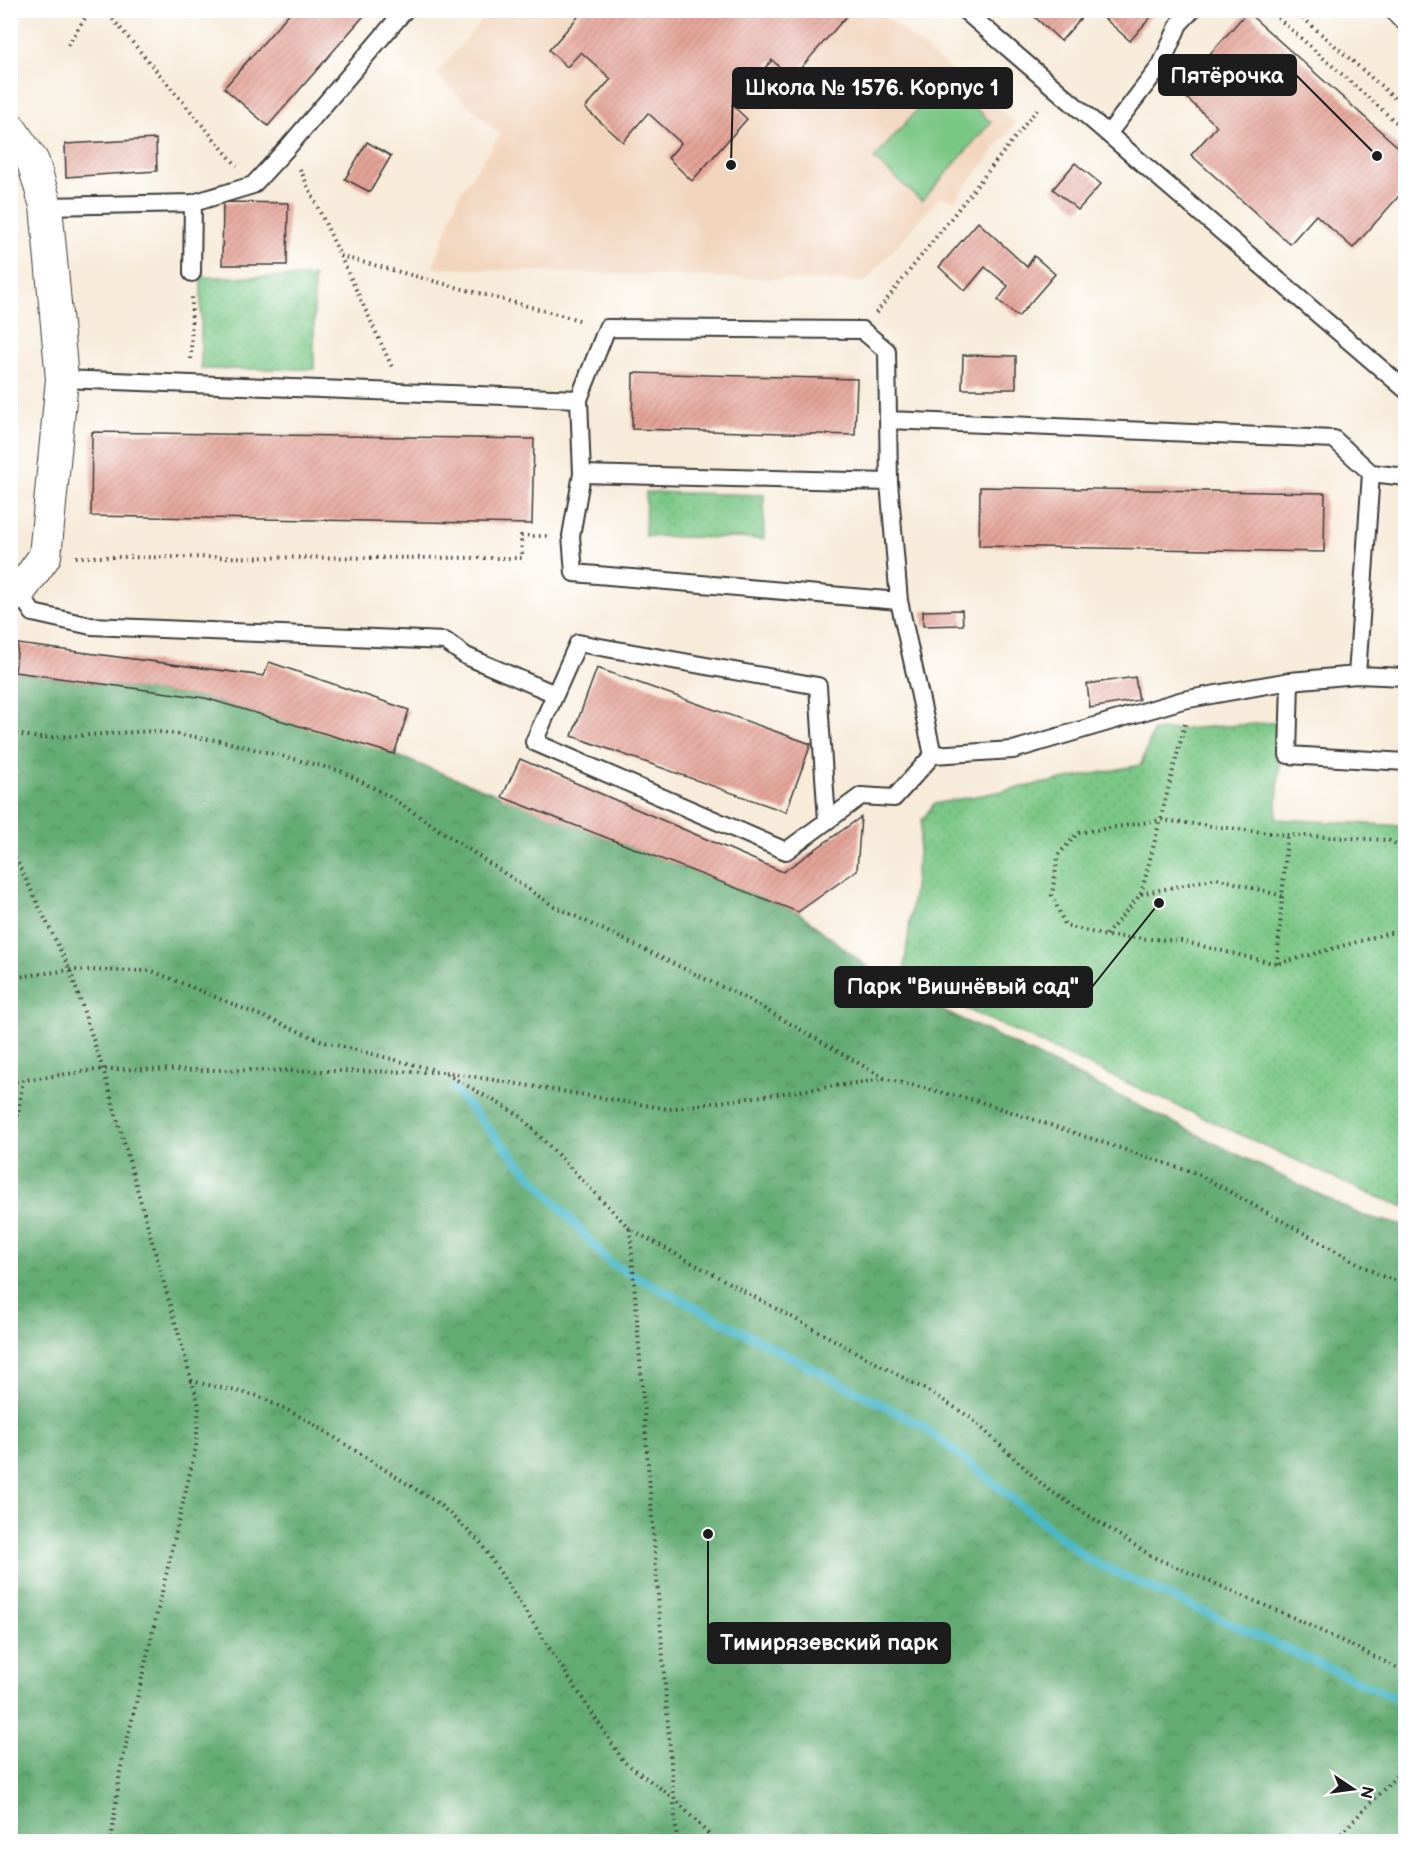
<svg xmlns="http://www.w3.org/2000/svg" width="1416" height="1852" viewBox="0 0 1416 1852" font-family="'Balsamiq Sans',sans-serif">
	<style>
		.built { fill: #f2d5bd }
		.grass { fill: url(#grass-dots); stroke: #4b7251; stroke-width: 1.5 }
		.forest { fill: url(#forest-crowns); stroke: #406448; stroke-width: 1.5 }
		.garden { fill: #7ac786; stroke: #4b7251; stroke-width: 1.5 }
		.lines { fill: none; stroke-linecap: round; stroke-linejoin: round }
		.stream { stroke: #4bb8c7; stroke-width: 9 }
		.building { fill: url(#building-hatch) }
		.lane-casing { stroke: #3d3b38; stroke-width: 20 }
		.street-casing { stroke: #3d3b38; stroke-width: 34 }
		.secondary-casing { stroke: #3d3b38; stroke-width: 36 }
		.path { stroke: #3d3b38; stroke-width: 4; stroke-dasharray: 1.5 4.5; stroke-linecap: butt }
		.lane { stroke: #fff; stroke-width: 16 }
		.street { stroke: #fff; stroke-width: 32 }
		.secondary { stroke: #fff; stroke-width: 33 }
		.leader { fill: none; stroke: #1c1c1c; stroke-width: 2 }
		.callout-dot { fill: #1c1c1c; stroke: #fff; stroke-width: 2 }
		.callout { fill: #1c1c1c; stroke: #1c1c1c; stroke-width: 2 }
		.callout-label { font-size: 22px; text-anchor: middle; font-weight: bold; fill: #fff }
	</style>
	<defs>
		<pattern id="grass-dots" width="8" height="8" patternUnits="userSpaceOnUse" patternTransform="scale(1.5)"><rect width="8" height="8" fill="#7ac786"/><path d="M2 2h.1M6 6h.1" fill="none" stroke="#69aa73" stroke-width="1.8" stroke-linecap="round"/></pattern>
		<pattern id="forest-crowns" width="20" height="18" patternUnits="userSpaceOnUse" patternTransform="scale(1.5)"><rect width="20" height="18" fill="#63ac73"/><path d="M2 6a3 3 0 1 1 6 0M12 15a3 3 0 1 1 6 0" fill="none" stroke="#518b5e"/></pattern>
		<pattern id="building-hatch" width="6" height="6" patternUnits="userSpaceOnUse" patternTransform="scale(1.5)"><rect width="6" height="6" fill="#e4a397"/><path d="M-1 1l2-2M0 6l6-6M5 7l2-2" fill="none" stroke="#c38c82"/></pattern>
	</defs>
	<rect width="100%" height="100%" fill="#fff"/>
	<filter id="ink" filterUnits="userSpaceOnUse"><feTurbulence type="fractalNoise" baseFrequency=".0167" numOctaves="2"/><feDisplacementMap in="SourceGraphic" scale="12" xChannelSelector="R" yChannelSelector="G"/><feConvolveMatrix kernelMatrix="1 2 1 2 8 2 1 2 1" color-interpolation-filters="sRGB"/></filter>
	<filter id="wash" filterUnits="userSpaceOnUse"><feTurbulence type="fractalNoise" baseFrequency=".008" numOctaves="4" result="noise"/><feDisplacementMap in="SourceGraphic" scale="24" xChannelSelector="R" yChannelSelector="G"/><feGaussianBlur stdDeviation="1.35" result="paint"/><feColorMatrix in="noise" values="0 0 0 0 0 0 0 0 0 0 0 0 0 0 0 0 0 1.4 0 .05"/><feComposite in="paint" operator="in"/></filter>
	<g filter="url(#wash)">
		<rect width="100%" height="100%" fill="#f7ebd9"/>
		<path class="built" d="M490 11H884V15L1016 123 955 200 939 197 865 282 433 268 459 195 500 135 436 74Z"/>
		<path class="grass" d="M201 277H314V369H201Z
			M646 492 764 495V539L645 536Z
			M1282 722 1276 819 1405 826V1207L1372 1195 903 980 922 820 934 804 1141 765 1153 731Z"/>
		<path class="forest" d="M11 672 205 698 375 747 798 912 898 991 983 1029 1361 1215 1405 1226V1841L11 1842Z"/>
		<path class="garden" d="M943 80 991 122 922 201 874 159Z"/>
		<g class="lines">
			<path class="stream" d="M454 1090 610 1263 923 1426 1089 1560 1406 1703"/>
		</g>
		<g id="blocks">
			<path class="building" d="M292 10H369L268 126 224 88Z
				M584 10H852L792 78 772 60 732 105 747 119 692 181 668 158 681 143 648 113 623 142 585 108 611 79 581 52 567 67 549 50Z
				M1027 10H1088L1061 41Z
				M1095 10H1157L1130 41Z
				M1247 12 1406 154V188L1353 248 1316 215 1290 244 1191 155 1217 126 1178 90Z
				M156 139 157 171 66 177 65 144Z
				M367 142 391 156 370 192 345 179Z
				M1075 163 1101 184 1078 210 1053 189Z
				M223 202 288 203 287 265H222Z
				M978 222 1027 267 1034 256 1055 274 1018 317 998 300 1008 286 985 267 965 291 939 267Z
				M963 355 1016 356V389H962Z
				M633 373 857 379 855 435 632 429Z
				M92 432 534 439 532 524 91 516Z
				M980 487 1325 493 1324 552 979 546Z
				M962 610 963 625 923 626V611Z
				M18 644 264 676 269 662 409 710 394 754 205 698 15 672Z
				M597 668 811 744 786 812 572 736Z
				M1135 677 1139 700 1090 708 1087 684Z
				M520 759 783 872 861 817 857 870 798 912 502 797Z"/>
		</g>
	</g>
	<g filter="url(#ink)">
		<use href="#blocks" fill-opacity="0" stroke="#3d3b38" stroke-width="1.5"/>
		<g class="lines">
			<g class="lane-casing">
				<path id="lane" d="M964 10 1406 390
					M1108 134 1161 65 1179 24 1192 10
					M46 206 193 203 253 185 289 146 405 10
					M192 273 193 203
					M62 379 579 399 607 328 862 330 887 351 889 482 582 474 579 399
					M889 420 1334 439 1371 473 1406 477
					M1371 473 1357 675 1406 677
					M582 474 571 536 574 573 899 601
					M889 482 899 601 933 755 1013 750 1183 700 1290 681 1357 675
					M19 592 33 613 91 626 445 641 466 656 555 694
					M1290 681 1288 755 1406 762
					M827 821 818 686 578 643 534 742 786 851 861 796 894 798 933 755"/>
			</g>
			<g class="street-casing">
				<path id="street" d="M10 128 33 162 46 206 62 379 45 556 19 592 10 598"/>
			</g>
			<g class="secondary-casing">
				<path id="secondary" d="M1403 10 1406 13"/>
			</g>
			<path class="path" d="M105 10 237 166
				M1269 10 1406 131
				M1294 10 1406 108
				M68 45 90 10
				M300 169 393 369
				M340 256 583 321
				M876 313 1039 107
				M191 359 192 295
				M76 557 522 558 521 536H547
				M10 733 39 738 153 731 222 741 341 771 387 795 552 905 749 1000 886 1079 978 1101 1198 1174 1379 1275 1406 1284
				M10 847 70 970 103 1069 199 1406 196 1447 120 1771 111 1842
				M1406 849 1388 840 1287 835 1161 820 1078 833 1058 855 1052 895 1065 925 1106 936 1181 941 1277 964 1389 933 1406 934
				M1141 894 1217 878 1282 896
				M1106 935 1141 894 1185 724
				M1277 964 1287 835
				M10 978 70 970 152 971 325 1042 435 1070
				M445 1072 669 1109 885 1079
				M10 1082 103 1069 443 1072 519 1115 630 1229 935 1395 971 1418 1046 1488 1153 1557 1292 1617 1406 1672
				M10 1164 23 1080
				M630 1229 677 1842
				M191 1381 258 1396 307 1420 439 1504 480 1542 624 1762 674 1798 716 1842
				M1333 1842 1406 1766"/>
			<use href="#lane" class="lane"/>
			<use href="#street" class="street"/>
			<use href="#secondary" class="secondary"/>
		</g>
	</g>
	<path class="leader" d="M1377 156L1296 75M731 165L733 88M1159 903L1092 987M708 1534L708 1643"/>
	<g class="callout-dot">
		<circle cx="1377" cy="156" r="6"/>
		<circle cx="731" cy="165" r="6"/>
		<circle cx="1159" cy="903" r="6"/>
		<circle cx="708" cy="1534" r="6"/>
	</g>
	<g class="callout">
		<rect x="1159" y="55" width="137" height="40" rx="6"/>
		<rect x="733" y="68" width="279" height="40" rx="6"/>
		<rect x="835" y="967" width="257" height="40" rx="6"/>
		<rect x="708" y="1623" width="242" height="40" rx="6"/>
	</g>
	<g class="callout-label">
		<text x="1227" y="83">Пятёрочка</text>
		<text x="872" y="95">Школа № 1576. Корпус 1</text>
		<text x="963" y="994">Парк "Вишнёвый сад"</text>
		<text x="829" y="1650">Тимирязевский парк</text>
	</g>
	<rect width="1416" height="1852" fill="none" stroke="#fff" stroke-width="36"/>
	<g transform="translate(1353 1789) rotate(103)" stroke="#ffffff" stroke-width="4.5" paint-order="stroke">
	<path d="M0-4.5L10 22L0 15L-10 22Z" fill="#1c1c1c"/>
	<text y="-9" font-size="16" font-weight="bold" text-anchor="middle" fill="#1c1c1c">N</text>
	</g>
</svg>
